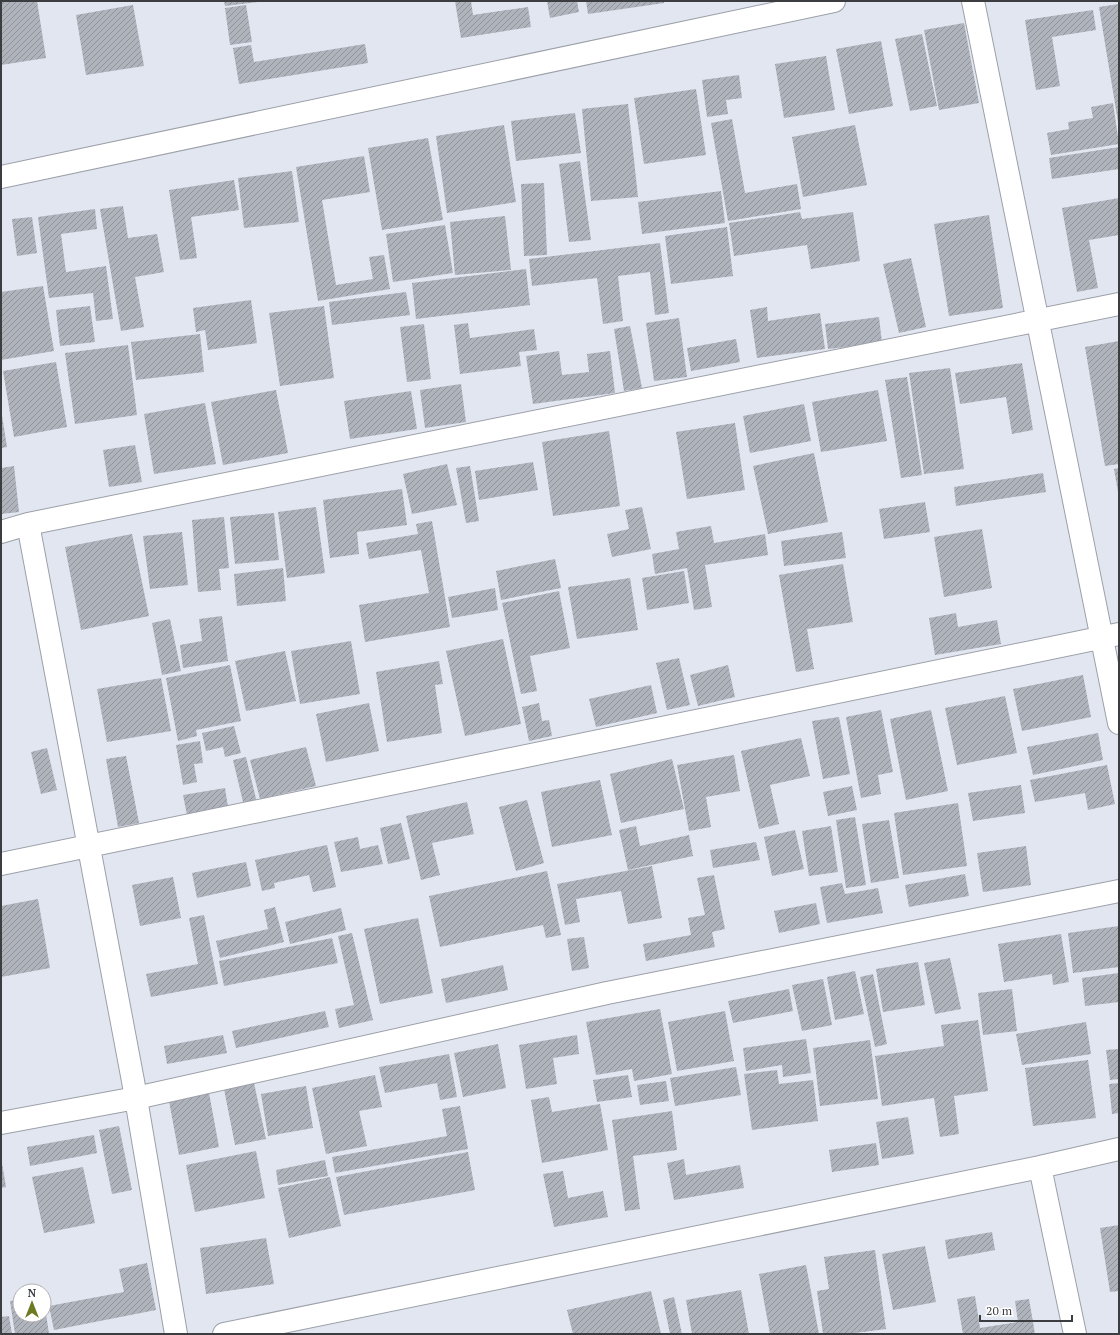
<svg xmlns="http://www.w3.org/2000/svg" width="1120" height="1335" viewBox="0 0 1120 1335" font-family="'PT Serif',serif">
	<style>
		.building { fill: url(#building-hatch) }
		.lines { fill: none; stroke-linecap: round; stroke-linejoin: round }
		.minor-casing { stroke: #9ca0a9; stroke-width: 24 }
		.minor { stroke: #fff; stroke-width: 22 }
	</style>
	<defs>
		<pattern id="building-hatch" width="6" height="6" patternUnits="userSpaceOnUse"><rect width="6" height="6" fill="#afb3bc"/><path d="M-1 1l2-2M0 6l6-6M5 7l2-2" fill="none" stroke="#90939a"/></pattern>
	</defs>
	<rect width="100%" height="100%" fill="#e2e6f0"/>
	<path class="building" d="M1 1H37L46 58 1 65Z
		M224 1H258V2L225 6Z
		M455 1H471L473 15 528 7 531 27 461 38Z
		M547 1H577L579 12 550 18Z
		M586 1H664V3L588 14Z
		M1119 4V122H1118L1099 7Z
		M133 5 144 66 86 75 76 15Z
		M246 5 252 42 230 45 225 8Z
		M1093 10 1096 30 1052 37 1060 86 1036 90 1025 20Z
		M964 23 979 103 939 110 924 30Z
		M922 34 937 106 910 111 895 39Z
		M881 41 893 106 849 114 836 49Z
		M365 44 368 63 239 84 233 48 251 45 254 62Z
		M826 56 835 110 784 118 775 64Z
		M739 75 742 98 726 100 728 114 707 117 702 80Z
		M696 89 706 155 644 164 634 98Z
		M1113 103 1119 144 1051 155 1047 133 1069 129 1068 122 1093 118 1091 107Z
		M628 104 638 197 591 201 582 109Z
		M575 113 581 153 516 161 511 121Z
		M732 119 745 193 797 184 801 209 728 221 711 123Z
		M504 125 516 202 447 213 436 136Z
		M855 125 867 185 803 197 792 137Z
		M428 138 443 220 382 230 368 148Z
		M1119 147V169L1052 179 1049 158Z
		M364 156 370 192 322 200 336 285 373 279 369 257 384 255 390 289 318 301 296 167Z
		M580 161 591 240 569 242 559 164Z
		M292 171 299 222 244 228 238 178Z
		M234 180 239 210 191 217 197 258 180 260 169 190Z
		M544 183 547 255 524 256 521 184Z
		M721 191 725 223 642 234 638 202Z
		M1119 198V235L1089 240 1098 288 1077 292 1062 208Z
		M123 206 128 238 157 234 164 272 135 277 144 327 121 331 100 209Z
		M95 209 97 229 61 234 66 272 106 266 113 319 96 321 93 293 49 298 38 217Z
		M800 212 802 219 853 212 860 261 811 269 807 245 734 256 729 223Z
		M989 215 1003 308 949 316 934 224Z
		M505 216 511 270 455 275 450 222Z
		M32 217 37 253 17 256 12 219Z
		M445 225 453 273 393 282 386 234Z
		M727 227 733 276 671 284 665 236Z
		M660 243 669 313 655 315 650 272 618 276 623 321 603 324 597 278 532 286 529 259Z
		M911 258 926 327 899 333 883 264Z
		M526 269 530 305 416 319 412 283Z
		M43 286 54 351 1 360V292Z
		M406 292 410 315 332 325 329 302Z
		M251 300 257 343 208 350 205 330 196 332 193 308Z
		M90 306 95 342 60 346 56 310Z
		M324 306 334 378 280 386 269 313Z
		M767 307 768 321 820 313 825 349 757 358 750 310Z
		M879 317 882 343 828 349 825 324Z
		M679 318 687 377 654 381 646 323Z
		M468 323 470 338 534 329 537 350 519 352 521 366 460 374 454 325Z
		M424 324 431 379 407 382 400 327Z
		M630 326 642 388 624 391 614 329Z
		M200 334 204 372 136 380 131 342Z
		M736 339 740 362 691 371 687 348Z
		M1119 341V464L1105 466 1085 347Z
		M128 345 137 415 75 424 65 353Z
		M559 351 562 375 589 372 587 354 610 351 615 393 533 404 526 356Z
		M56 362 67 427 14 437 3 371Z
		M1022 363 1033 430 1012 434 1006 397 960 404 955 373Z
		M950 368 964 469 924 474 909 373Z
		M907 377 922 475 901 478 885 380Z
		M461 384 466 422 425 428 420 390Z
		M276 390 288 453 223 465 211 402Z
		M878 390 887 441 821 452 812 402Z
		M411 391 417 429 350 439 344 401Z
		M205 403 216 464 154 474 144 414Z
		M804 404 811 441 750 453 743 416Z
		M1 409 7 447 1 448Z
		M735 423 745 490 687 499 676 432Z
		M609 431 620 506 553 516 542 442Z
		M135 445 142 482 109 487 103 450Z
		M814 453 828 522 768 534 753 466Z
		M533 462 538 490 479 500 475 471Z
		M447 464 457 505 412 514 403 474Z
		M14 466 19 512 1 514V468Z
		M470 466 479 521 466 523 456 468Z
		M1119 468V492H1118L1114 469Z
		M1043 473 1046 492 956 506 954 487Z
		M402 489 407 525 357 532 359 554 330 558 323 500Z
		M925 502 930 532 884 539 879 509Z
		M316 507 325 573 287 578 278 512Z
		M642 507 651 549 612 557 607 534 629 529 625 510Z
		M274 513 279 560 235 564 230 517Z
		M224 517 229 568 219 569 221 590 198 592 192 520Z
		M432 521 450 627 365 642 359 605 429 593 421 550 369 559 366 543 418 534 416 524Z
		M711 526 714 543 765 534 768 555 705 565 712 607 694 610 687 568 655 574 652 554 679 549 676 532Z
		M982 529 992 588 944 597 934 537Z
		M182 532 188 585 150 589 143 536Z
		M842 532 846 558 784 566 781 541Z
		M132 534 149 616 81 630 65 547Z
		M555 559 561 588 501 600 496 571Z
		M843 564 853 622 807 629 814 669 796 672 779 575Z
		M283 568 286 601 237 606 234 574Z
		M684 571 689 603 647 610 642 578Z
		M630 578 638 630 577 639 568 587Z
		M495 588 498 610 452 618 448 597Z
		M559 591 570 648 530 656 537 691 521 694 502 603Z
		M956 613 958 627 997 620 1001 644 935 655 929 618Z
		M222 616 228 661 183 668 180 645 202 641 199 619Z
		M170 619 181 671 162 675 152 623Z
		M503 639 521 724 465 736 446 651Z
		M351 641 360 694 300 704 291 651Z
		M285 651 296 701 246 711 235 661Z
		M679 658 690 705 667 710 656 663Z
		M439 661 443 684 435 685 442 733 387 742 376 672Z
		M230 665 241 721 196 730 197 736 178 741 166 678Z
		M728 665 735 697 698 706 690 675Z
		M1083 675 1091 717 1022 731 1013 689Z
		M161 678 171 731 107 742 97 689Z
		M651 685 657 713 596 727 589 699Z
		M1005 696 1017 753 957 765 945 708Z
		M369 703 379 751 326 762 316 714Z
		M539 703 542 721 549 720 552 736 529 741 522 707Z
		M881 710 893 772 878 775 881 794 861 798 846 717Z
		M931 710 948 791 906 800 890 719Z
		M839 717 850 774 823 779 812 721Z
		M234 726 241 753 225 757 223 747 206 751 202 733Z
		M1098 733 1103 760 1033 775 1027 747Z
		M801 738 810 776 770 785 779 824 759 829 741 751Z
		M200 741 203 763 194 764 197 782 183 785 176 745Z
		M306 747 316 786 260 799 250 760Z
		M47 748 57 790 41 794 31 752Z
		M734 755 740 791 706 797 711 827 689 831 677 765Z
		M126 756 139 823 118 827 106 759Z
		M246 757 257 803 244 806 233 760Z
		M672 759 684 809 621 823 610 774Z
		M1107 765 1115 804 1088 810 1085 793 1035 802 1030 780Z
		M600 780 612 835 552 847 541 792Z
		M1021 785 1025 813 973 821 968 793Z
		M852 786 857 810 828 816 823 792Z
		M225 788 228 807 187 815 183 795Z
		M527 800 544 863 516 871 499 807Z
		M467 802 474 834 432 843 440 875 421 880 406 816Z
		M958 803 967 866 903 875 894 813Z
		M855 817 866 885 846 888 836 820Z
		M889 820 899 878 871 883 862 824Z
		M401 823 410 859 388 864 380 828Z
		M636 826 640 846 689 835 693 856 628 870 619 830Z
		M831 826 838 872 809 876 802 831Z
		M795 830 804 869 772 876 764 837Z
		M358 837 360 849 378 845 383 864 341 872 334 842Z
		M756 842 760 860 713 868 710 850Z
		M327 845 336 887 313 892 309 875 274 883 275 888 262 891 255 860Z
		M1026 846 1031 885 983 892 977 853Z
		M246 862 251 886 197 898 192 873Z
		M652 866 662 918 628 924 621 891 576 899 580 922 565 925 557 884Z
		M547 871 561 935 546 938 543 925 440 947 429 896Z
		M965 874 969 896 909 907 905 885Z
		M714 875 725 929 712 932 715 947 646 961 643 944 691 935 688 918 705 915 697 878Z
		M173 877 181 918 140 926 132 885Z
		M842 883 845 894 878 888 883 913 827 923 820 887Z
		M38 899 50 968 1 977V906Z
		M816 903 820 924 779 933 774 911Z
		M275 907 284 942 220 958 216 941 268 929 264 910Z
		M341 908 346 930 290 944 285 922Z
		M204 915 218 984 151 997 146 974 198 964 189 918Z
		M418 918 433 993 380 1004 364 929Z
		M1119 926V967L1073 973 1068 933Z
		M352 933 373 1020 339 1028 335 1009 354 1005 338 936Z
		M1061 934 1069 982 1053 985 1052 974 1004 982 998 944Z
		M584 937 589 968 572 971 567 939Z
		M332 938 338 963 224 986 219 961Z
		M950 958 961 1009 935 1014 924 963Z
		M918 962 925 1005 883 1012 876 969Z
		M503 965 508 990 446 1003 441 979Z
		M855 971 864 1014 835 1020 827 977Z
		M1119 973V1002L1085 1006 1082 978Z
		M873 974 887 1044 875 1047 860 977Z
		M823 979 832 1025 802 1031 792 985Z
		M789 989 793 1011 733 1023 728 1001Z
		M1012 989 1017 1031 983 1035 978 993Z
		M660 1009 672 1074 634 1081 632 1069 596 1075 586 1022Z
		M325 1011 329 1027 236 1048 232 1031Z
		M725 1011 734 1061 677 1071 668 1022Z
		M978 1020 988 1091 954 1096 959 1134 940 1137 934 1098 882 1106 875 1056 944 1046 941 1025Z
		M1086 1022 1091 1054 1022 1065 1016 1034Z
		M223 1035 227 1053 167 1064 164 1046Z
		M577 1035 579 1054 553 1058 557 1084 526 1089 519 1045Z
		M806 1039 811 1073 783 1077 782 1065 746 1071 743 1048Z
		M870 1040 878 1099 820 1106 813 1048Z
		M498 1044 506 1088 463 1097 454 1053Z
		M1119 1049V1079L1110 1080 1106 1050Z
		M449 1054 457 1097 440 1100 437 1083 385 1093 379 1067Z
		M1088 1060 1096 1118 1033 1126 1025 1068Z
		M736 1067 741 1095 675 1106 670 1078Z
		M777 1070 779 1084 813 1080 818 1121 752 1130 744 1074Z
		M375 1075 382 1107 359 1111 367 1146 326 1154 312 1088Z
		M628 1075 632 1097 597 1102 593 1080Z
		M666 1081 669 1101 640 1105 637 1085Z
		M254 1083 266 1139 235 1145 224 1089Z
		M1119 1083V1113L1112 1114 1109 1084Z
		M306 1086 313 1128 268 1136 261 1094Z
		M209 1093 219 1147 179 1155 169 1101Z
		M549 1097 552 1112 600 1104 608 1150 542 1163 531 1100Z
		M460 1106 468 1149 335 1173 332 1157 447 1136 442 1109Z
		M672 1111 677 1150 633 1156 640 1209 625 1211 612 1120Z
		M908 1117 914 1154 882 1159 876 1122Z
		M119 1126 132 1190 112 1194 99 1130Z
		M94 1135 97 1153 30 1166 27 1147Z
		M876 1143 879 1165 832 1172 829 1150Z
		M256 1151 265 1198 195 1212 186 1165Z
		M468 1152 475 1190 344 1215 336 1177Z
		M1 1157 6 1187 1 1188Z
		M684 1159 686 1175 740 1165 744 1188 674 1200 667 1163Z
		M325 1160 328 1176 278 1185 276 1170Z
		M83 1167 95 1223 44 1233 32 1177Z
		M563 1171 568 1198 603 1191 608 1217 554 1227 543 1174Z
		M330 1177 341 1226 289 1238 278 1188Z
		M1119 1225V1291L1110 1292 1100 1228Z
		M992 1232 995 1250 948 1259 945 1240Z
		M266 1238 274 1284 206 1294 200 1248Z
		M925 1246 936 1302 893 1310 882 1254Z
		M875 1250 886 1329 847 1334H823L817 1291 829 1289 824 1257Z
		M147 1263 156 1310 54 1330 49 1306 124 1292 119 1269Z
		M806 1265 819 1334H770L759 1274Z
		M741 1290 749 1334H692L686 1300Z
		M651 1291 661 1334H573L567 1310Z
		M975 1296 980 1328 1018 1322 1015 1301 1029 1299 1035 1334H963L957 1299Z
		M674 1297 682 1334H670L663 1300Z
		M20 1300V1315H44L45 1307 49 1334H15L10 1301Z
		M9 1316 12 1334H1V1317Z"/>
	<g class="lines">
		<g class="minor-casing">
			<path id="minor" d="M973 1 1119 723
				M1 177 834 1
				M28 524 133 1081 176 1334
				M1 532 28 524 1119 304
				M1 864 1119 634
				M1 1123 136 1098 607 993 1119 891
				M1040 1167 1075 1334
				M224 1334 1040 1167 1119 1149"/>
		</g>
		<use href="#minor" class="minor"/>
	</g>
	<rect width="1120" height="1335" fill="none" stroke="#3b3d40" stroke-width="4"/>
	<g transform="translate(32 1303)"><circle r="19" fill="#ffffff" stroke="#b1b1b3"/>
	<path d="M0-3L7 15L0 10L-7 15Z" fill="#6e7924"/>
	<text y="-6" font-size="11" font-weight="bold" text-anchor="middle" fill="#3b3d40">N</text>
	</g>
	<path d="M980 1315v6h92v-6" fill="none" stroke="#3b3d40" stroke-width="2"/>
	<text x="986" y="1315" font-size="12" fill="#3b3d40" stroke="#ffffff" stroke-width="3" paint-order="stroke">20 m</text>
</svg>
